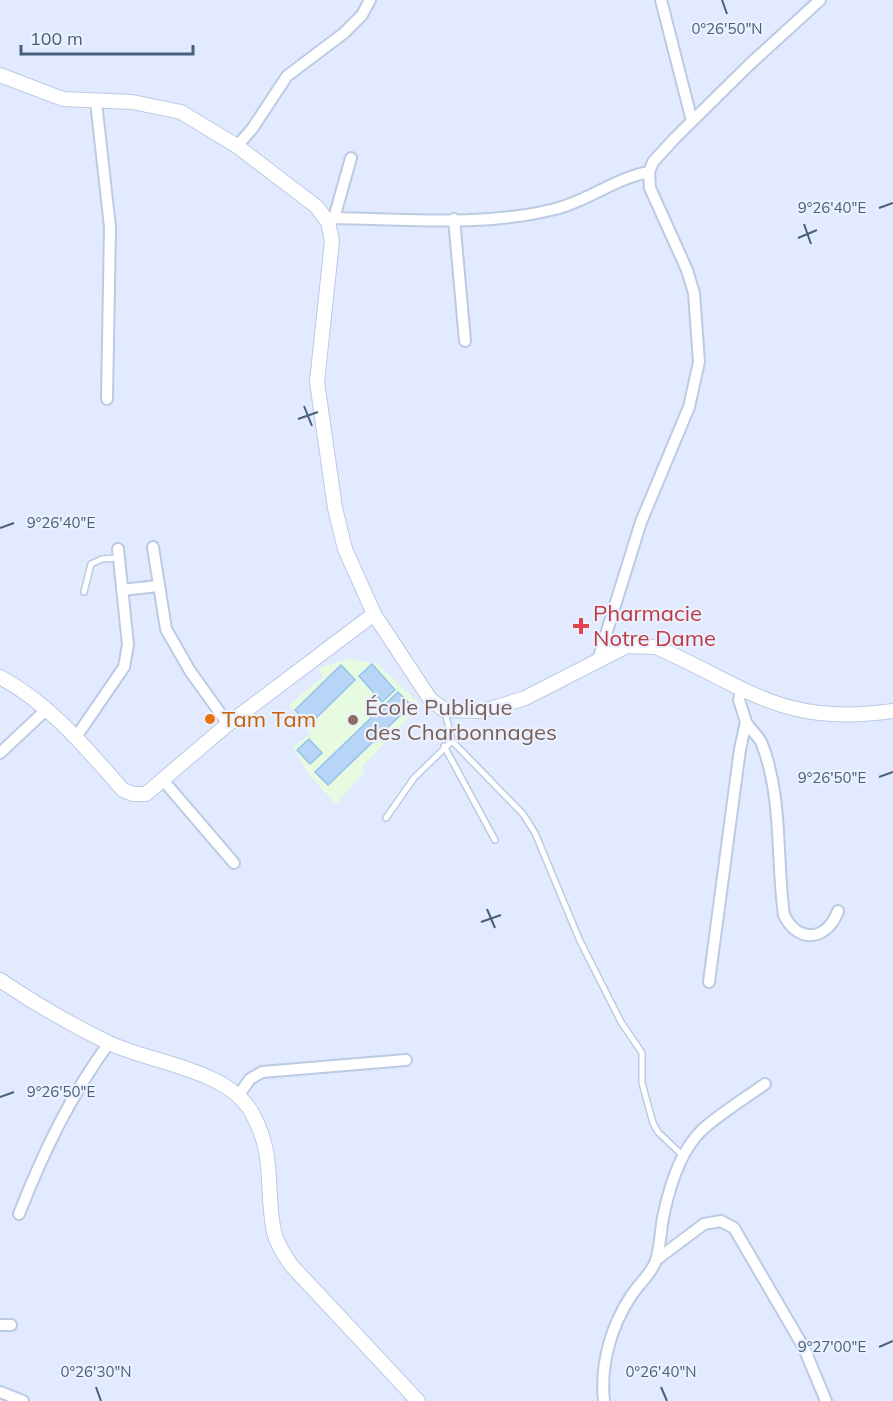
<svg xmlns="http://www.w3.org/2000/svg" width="893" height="1401" viewBox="0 0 893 1401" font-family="Mulish,sans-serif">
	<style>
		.education { fill: #e6fbdf }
		.building { fill: #b7d6f7; stroke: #96c1eb; stroke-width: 1.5 }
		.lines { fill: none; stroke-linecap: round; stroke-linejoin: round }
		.service-casing { stroke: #bacbe2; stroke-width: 8 }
		.minor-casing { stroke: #bacbe2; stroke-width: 14 }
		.tertiary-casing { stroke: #bacbe2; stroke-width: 16 }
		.service { stroke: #fff; stroke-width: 5 }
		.minor { stroke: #fff; stroke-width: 10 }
		.tertiary { stroke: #fff; stroke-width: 14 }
		.ticks { fill: none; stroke: #466179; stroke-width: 2 }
		.health-dot { fill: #e0444e; stroke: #ebf0ff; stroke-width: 2 }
		.food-dot { fill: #e8710a; stroke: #ebf0ff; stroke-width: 2 }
		.education-dot { fill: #8d6e63; stroke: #ebf0ff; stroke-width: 2 }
		.labels { text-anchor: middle; stroke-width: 4.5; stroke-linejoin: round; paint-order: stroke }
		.health-label { font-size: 22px; fill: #be3a42; stroke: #ebf0ff; text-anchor: start }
		.education-label { font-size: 22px; fill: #785e54; stroke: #ebf0ff; text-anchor: start }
		.food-label { font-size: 22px; fill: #c56008; stroke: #ebf0ff; text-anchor: start }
		.ticks-label { font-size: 15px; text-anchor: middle; fill: #466179; stroke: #ebf0ff; stroke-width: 4.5; stroke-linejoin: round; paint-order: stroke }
	</style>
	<rect width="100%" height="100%" fill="#e2eaff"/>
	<path class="education" d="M349 659 377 664 421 705 362 767 365 771 336 804 310 776 293 747 310 734 289 705 323 677 318 668Z"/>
	<path class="building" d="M372 664 395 690 382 702 359 676Z
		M341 665 355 680 309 725 295 710Z
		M398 692 411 705 328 785 315 772Z
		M309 739 322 753 310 764 297 750Z"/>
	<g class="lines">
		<g class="service-casing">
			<path id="service" d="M84 592 91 564 102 559 119 558
				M445 712 452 741 523 814 535 833 580 941 621 1022 642 1053V1083L653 1123 658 1132 683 1156
				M444 746 495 840
				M386 818 414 778 452 741"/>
		</g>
		<g class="minor-casing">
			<path id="minor" d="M661 0 692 121
				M96 102 110 227 107 399
				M237 146 252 129 287 76 344 33 362 15 370 0
				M334 218 351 158
				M454 219 465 341
				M328 222 334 218C406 219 484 227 555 209 588 201 615 178 649 172
				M153 547 166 629 190 671 228 724
				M122 590 158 586
				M598 660 641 522 689 407 699 362 694 293 687 270 650 188 649 172 653 162 675 138 749 65 820 0
				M746 722C750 730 759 736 762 744 783 799 776 858 784 915 798 944 827 941 838 911
				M76 737 124 667 128 645 118 549
				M0 753 47 709
				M162 779 234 863
				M709 982 740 749 746 722 739 700 741 690
				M238 1096 250 1079 262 1072 406 1060
				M19 1214C43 1153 70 1096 109 1043
				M656 1260 704 1224 721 1221 734 1228 804 1348 826 1401
				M0 1325H11
				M0 1392 23 1401
				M604 1401C600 1365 611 1326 631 1296 639 1284 649 1276 655 1263 661 1248 660 1229 664 1213 670 1185 681 1150 702 1130 721 1113 744 1099 765 1084"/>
		</g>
		<g class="tertiary-casing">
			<path id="tertiary" d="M0 75 63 99 132 102 181 112 237 146 317 207 328 222 332 241 317 382 335 508 345 549 374 614 430 699 444 710 480 711 497 707 525 698 627 646 656 647C749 688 783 727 893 711
				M0 677C50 704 86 748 123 790L133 794H146L228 724 374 614
				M0 980C34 1003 70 1024 107 1042 149 1063 227 1068 252 1113 276 1156 265 1188 274 1232 277 1244 284 1255 291 1265L418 1401"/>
		</g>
		<use href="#service" class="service"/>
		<use href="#minor" class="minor"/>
		<use href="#tertiary" class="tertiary"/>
	</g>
	<path class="ticks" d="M722 0 727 14M879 208 893 203M804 224 811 244M798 238 817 230M304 406 312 426M298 419 318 412M0 528 14 523M879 777 893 772M487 909 495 928M481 922 501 915M0 1097 14 1092M879 1347 893 1341M96 1387 101 1401M661 1387 667 1401"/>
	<path class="health-dot" d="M578 617h6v6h6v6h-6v6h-6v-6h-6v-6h6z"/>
	<circle class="food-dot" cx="210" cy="719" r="6"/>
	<circle class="education-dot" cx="353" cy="720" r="6"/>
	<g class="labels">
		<g class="health-label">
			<text x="593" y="621">Pharmacie<tspan x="593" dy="25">Notre Dame</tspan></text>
		</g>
		<g class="education-label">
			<text x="365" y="715">École Publique<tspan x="365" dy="25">des Charbonnages</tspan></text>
		</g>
		<g class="food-label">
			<text x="222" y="727">Tam Tam</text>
		</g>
	</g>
	<g class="ticks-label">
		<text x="727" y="34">0°26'50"N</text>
		<text x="832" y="213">9°26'40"E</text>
		<text x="61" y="528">9°26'40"E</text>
		<text x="832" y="783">9°26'50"E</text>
		<text x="61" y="1097">9°26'50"E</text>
		<text x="832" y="1352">9°27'00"E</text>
		<text x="96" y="1377">0°26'30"N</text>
		<text x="661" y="1377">0°26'40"N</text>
	</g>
	<path d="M21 45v9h172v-9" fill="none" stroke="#466179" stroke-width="3"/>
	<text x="30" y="45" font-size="18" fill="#466179" stroke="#ebf0ff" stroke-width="4.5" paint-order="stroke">100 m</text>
</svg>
